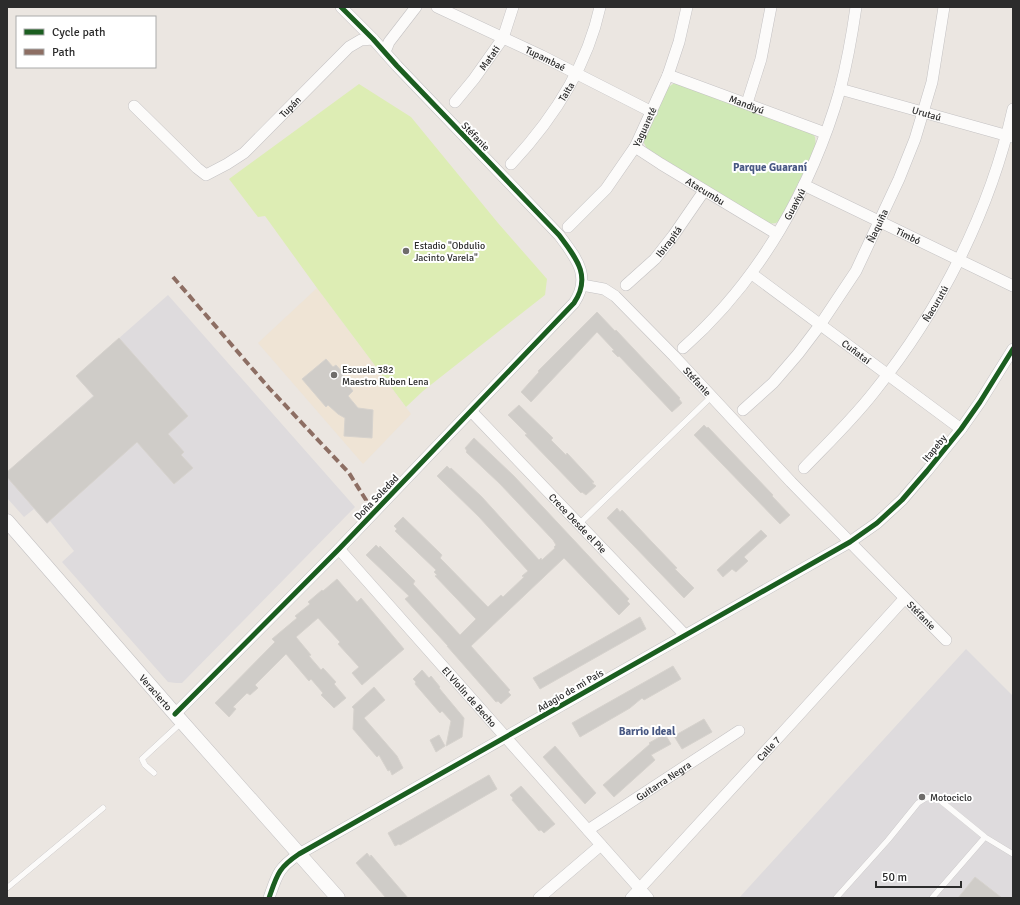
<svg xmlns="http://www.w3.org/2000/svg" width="1020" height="905" viewBox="0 0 1020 905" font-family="Signika,sans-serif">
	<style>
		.industrial { fill: #dedbdd }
		.education { fill: #efe4d5 }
		.green { fill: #d0e9b7 }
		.pitch { fill: #ddedb4 }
		.building { fill: #cfccc8; stroke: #d6d2cd }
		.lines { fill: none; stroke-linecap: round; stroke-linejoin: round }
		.service-casing { stroke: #c4c2c3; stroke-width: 6 }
		.minor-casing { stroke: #c4c2c3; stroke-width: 12 }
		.tertiary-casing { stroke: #c4c2c3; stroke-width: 15 }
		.service { stroke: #fcfbfa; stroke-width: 5.5 }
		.minor { stroke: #fcfbfa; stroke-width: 11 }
		.tertiary { stroke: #fcfbfa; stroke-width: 14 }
		.quiet { stroke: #8d6e63; stroke-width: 4; stroke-dasharray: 8 4; stroke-linecap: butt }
		.cycleway-casing { stroke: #fff; stroke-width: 8 }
		.cycleway { stroke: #1b5e20; stroke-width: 5 }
		.poi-dot { fill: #6f6d6b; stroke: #fff; stroke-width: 1.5 }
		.labels { text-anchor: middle; stroke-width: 4; stroke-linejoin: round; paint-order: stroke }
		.street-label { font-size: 10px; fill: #2c2c2c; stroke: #fff }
		.poi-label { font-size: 10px; fill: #2c2c2c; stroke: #fff; text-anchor: start }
		.neighbourhood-label { font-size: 11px; font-weight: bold; fill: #475782; stroke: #fff }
	</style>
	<rect width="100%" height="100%" fill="#ebe6e1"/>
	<path class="industrial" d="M168 295 355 507 182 683H176L168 682 62 562 74 551 50 521 47 524 34 509 24 517 7 498V472L93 396 76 376Z
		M966 649 1013 696V898H739Z"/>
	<path class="education" d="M317 288 411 414 363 464 258 343Z"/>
	<path class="green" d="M676 82 812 133 815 137 816 147 780 220 776 223 768 224 647 149 643 141 667 88Z"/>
	<path class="pitch" d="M359 84 411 117 498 223 547 279 545 295 423 391 406 407 317 288 265 216 258 217 229 179Z"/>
	<path class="building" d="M597 312 615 331 616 330 680 398 679 399 682 403 672 412 619 356 618 357 612 351 614 350 597 332 531 402 521 392 539 372 538 371Z
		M119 338 188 416 168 434 184 452 181 455 193 468 174 484 137 442 47 523 7 477V472L94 396 76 376Z
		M326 359 333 367 336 365 344 374 342 376 350 384 349 386 353 391 348 396 358 408 373 410 372 438 344 436 345 418 338 414 328 405 326 407 302 379Z
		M519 405 553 438 551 440 566 455 567 453 594 482 592 483 596 486 586 495 582 492 581 493 525 435 527 434 508 415Z
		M704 425 707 428 708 427 727 447 773 495 772 496 790 515 780 524 694 435Z
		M474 438 514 476 629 599 627 601 630 604 619 615 564 558 471 646 510 690 508 692 511 695 501 704 498 701 496 702 447 646H448L405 599 409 596 366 555 376 545 379 548 380 546 415 581 413 584 460 635 476 619 435 576 437 575 434 572 436 570 395 531 397 529 394 526 403 517 442 555 440 558 488 607 501 595 503 597 524 577 522 576 528 571 479 517 437 476 447 466 450 469 451 468 482 497 539 560 541 558 542 560 555 548 554 547 556 545 553 540 499 483 466 452 467 451 465 448Z
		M617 508 620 512 622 510 652 542 677 568 675 569 694 588 684 598 607 518Z
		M761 530 767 536 744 557 748 561 736 572 732 569 723 577 717 570Z
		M337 579 357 602 361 598 404 649 362 685 352 673 359 667 338 644 340 642 318 618 296 637 311 655 309 656 321 670 323 668 336 682 334 684 346 698 334 708 321 695 323 693 311 679 309 681 286 654 255 685 258 688 250 695 247 693 233 707 236 709 229 717 215 703 275 642 272 639 297 618 295 616 310 604 308 602 322 590 323 591Z
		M640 617 646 629 540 689 533 678Z
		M673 666 681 679 644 700 642 698 630 708 580 737 572 723Z
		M422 670 429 678 431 676 440 687 439 688 464 718 462 737 446 746 451 721 442 711 440 713 415 684 416 682 413 679Z
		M374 687 385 700 364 718 397 756 403 768 392 775 390 770 388 771 379 755 377 757 353 729 354 709 352 707Z
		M704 719 712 732 682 749 674 736Z
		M665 734 671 744 651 755 655 760 614 797 603 785 650 744 649 743Z
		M439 735 445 746 436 752 430 740Z
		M555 746 596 793 585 804 543 757Z
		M489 775 497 789 400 845 399 844 395 846 388 833Z
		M521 786 555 824 544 833 541 830 539 831 512 800 513 798 510 795Z
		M367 853 370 857 371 855 408 898H386L356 863Z
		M975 877 1002 898H958Z"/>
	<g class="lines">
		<g class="service-casing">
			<path id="service" d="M579 524 712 396
				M154 773 145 765 142 759 182 722
				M7 888 103 808
				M836 898 888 840 918 803 926 798 936 797 985 837 1013 854
				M932 898 985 837"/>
		</g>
		<g class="minor-casing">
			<g id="minor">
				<path id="s1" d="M437 7 542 56 652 112"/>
				<path d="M385 52 389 42 416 7"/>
				<path id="s2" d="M668 75 825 133"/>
				<path id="s3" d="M840 89 1012 137"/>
				<path id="s4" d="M455 102 474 79 503 38 513 7"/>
				<path d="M747 103 761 59 771 7"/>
				<path id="s5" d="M134 106 197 168 206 175 227 164 244 153 349 47 361 40 373 39"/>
				<path id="s6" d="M635 147 661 164 777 234"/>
				<path id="s7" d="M511 164C553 119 587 67 600 7"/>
				<path id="s8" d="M804 185 1013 286"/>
				<path id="s9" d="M568 227 606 189 635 147 668 75 679 42 687 7"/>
				<path id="s10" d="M752 274 961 429"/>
				<path id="s11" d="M582 285 604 289 615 296 674 356 791 482 946 640"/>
				<path id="s12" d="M626 285 655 259 673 236 704 191"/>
				<path id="s13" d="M683 348C760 280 812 187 840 90 847 63 852 35 856 7"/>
				<path id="s14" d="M743 410 773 383 798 354 820 325 856 271 899 179 915 139 932 82 944 7"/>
				<path id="s15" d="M471 411 685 635"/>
				<path id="s16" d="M804 468C828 443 853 419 874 392 940 310 990 212 1013 109"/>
				<path id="s17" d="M339 549 648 898"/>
				<path d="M175 714 339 549 574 303C592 276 576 258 559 235L397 66 373 39 341 7"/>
				<path id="s18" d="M588 830 739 731"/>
				<path d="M269 898C277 875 278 868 299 854L850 542 877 523 902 500 927 471 961 429 980 402 1013 349"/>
				<path d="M539 898 601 845"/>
				<path id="s19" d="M631 898 796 718 904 599"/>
			</g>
		</g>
		<g class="tertiary-casing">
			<g id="tertiary">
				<path id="s20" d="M7 521 175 714 338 898"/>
			</g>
		</g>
		<use href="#service" class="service"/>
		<use href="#minor" class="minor"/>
		<use href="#tertiary" class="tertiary"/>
		<path class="quiet" d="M173 277 269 388 349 473 366 500 368 519"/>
		<g class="cycleway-casing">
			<path id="cycleway" d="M175 714 339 549 574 303C592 276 576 258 559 235L397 66 373 39 341 7
				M269 898C277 875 278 868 299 854L850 542 877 523 902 500 927 471 961 429 980 402 1013 349"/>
		</g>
		<use href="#cycleway" class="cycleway"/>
	</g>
	<g class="poi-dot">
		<circle cx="406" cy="251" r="4"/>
		<circle cx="334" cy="375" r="4"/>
		<circle cx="922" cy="797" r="4"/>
	</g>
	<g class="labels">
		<g class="street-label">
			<text dy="4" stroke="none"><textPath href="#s4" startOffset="56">Matati</textPath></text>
			<text dy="4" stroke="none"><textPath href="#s1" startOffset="120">Tupambaé</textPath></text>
			<text dy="4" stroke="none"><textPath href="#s7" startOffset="91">Taita</textPath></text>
			<text dy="4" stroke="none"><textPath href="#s2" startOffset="84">Mandiyú</textPath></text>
			<text dy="4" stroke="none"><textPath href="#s5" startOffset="209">Tupán</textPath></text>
			<text dy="4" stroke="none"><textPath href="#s3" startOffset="90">Urutaú</textPath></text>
			<text dy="4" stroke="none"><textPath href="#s9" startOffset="127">Yaguareté</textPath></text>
			<text transform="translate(476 136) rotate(46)" y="4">Stéfanie</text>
			<text dy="4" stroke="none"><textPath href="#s6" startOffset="83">Atacumbu</textPath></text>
			<text dy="4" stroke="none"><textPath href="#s13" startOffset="183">Guaviyú</textPath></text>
			<text dy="4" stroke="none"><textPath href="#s14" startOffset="230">Ñaquiña</textPath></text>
			<text dy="4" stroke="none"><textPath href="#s8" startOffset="116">Timbó</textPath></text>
			<text dy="4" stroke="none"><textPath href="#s12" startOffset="61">Ibirapitá</textPath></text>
			<text dy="4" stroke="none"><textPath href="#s16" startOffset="211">Ñacurutú</textPath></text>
			<text dy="4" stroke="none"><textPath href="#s10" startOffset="130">Cuñataí</textPath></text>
			<text dy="4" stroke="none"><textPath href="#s11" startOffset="154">Stéfanie</textPath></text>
			<text transform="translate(934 448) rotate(-51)" y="4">Itapeby</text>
			<text transform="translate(376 497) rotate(-46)" y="4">Doña Soledad</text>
			<text dy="4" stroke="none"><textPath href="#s15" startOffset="155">Crece Desde el Pie</textPath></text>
			<text dy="4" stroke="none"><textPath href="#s11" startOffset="478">Stéfanie</textPath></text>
			<text transform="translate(570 690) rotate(-30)" y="4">Adagio de mi País</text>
			<text dy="4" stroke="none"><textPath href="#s20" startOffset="227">Veracierto</textPath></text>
			<text dy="4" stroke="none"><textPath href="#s17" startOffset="197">El Violín de Becho</textPath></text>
			<text dy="4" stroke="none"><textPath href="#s19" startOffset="203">Calle 7</textPath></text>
			<text dy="4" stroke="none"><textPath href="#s18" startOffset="90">Guitarra Negra</textPath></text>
		</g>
		<g class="poi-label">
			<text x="414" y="249">Estadio "Obdulio<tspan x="414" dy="12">Jacinto Varela"</tspan></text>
			<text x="342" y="373">Escuela 382<tspan x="342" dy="12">Maestro Ruben Lena</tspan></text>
			<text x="930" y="801">Motociclo</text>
		</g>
		<g class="neighbourhood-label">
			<text x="770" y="171">Parque Guaraní</text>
			<text x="647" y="735">Barrio Ideal</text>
		</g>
	</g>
	<rect width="1020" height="905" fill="none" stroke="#2c2c2c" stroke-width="16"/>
	<rect x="16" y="16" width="140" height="52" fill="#ffffff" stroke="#ababab"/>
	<rect x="24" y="29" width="20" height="6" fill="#1b5e20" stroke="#ababab"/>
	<text x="52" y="36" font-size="12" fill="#2c2c2c">Cycle path</text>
	<rect x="24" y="49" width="20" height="6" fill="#8d6e63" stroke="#ababab"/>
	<text x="52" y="56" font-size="12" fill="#2c2c2c">Path</text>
	<path d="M876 881v6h85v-6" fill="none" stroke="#2c2c2c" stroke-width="2"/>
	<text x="882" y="881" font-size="12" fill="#2c2c2c" stroke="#ffffff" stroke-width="3" paint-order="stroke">50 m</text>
</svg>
